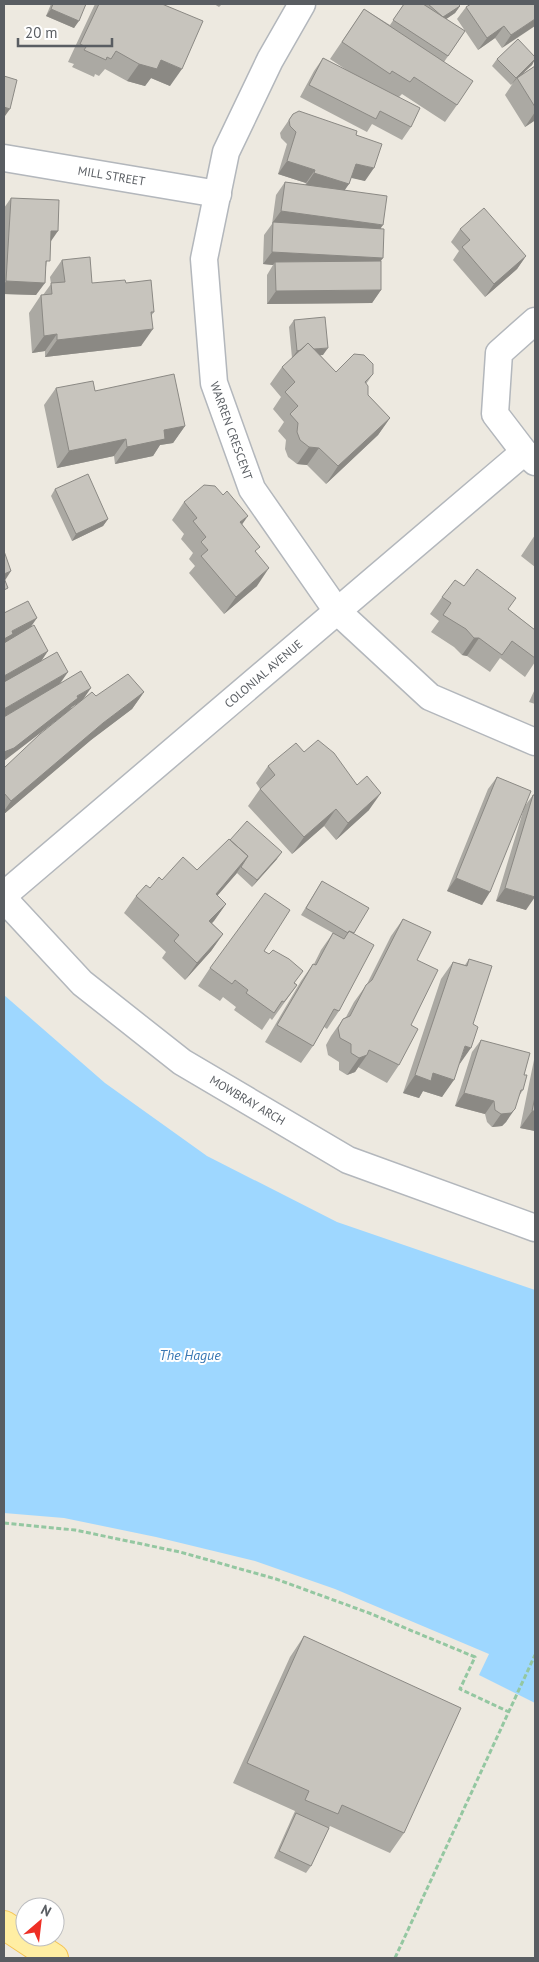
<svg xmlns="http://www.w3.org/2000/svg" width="539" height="1962" viewBox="0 0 539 1962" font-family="'PT Sans',sans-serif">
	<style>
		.water { fill: #9ed7ff }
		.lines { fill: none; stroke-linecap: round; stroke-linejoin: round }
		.minor-casing { stroke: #b3b7bc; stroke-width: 29 }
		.primary-casing { stroke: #f5c350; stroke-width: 30 }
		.path { stroke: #94c7a1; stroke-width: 3; stroke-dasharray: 5 2.5; stroke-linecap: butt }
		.minor { stroke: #fff; stroke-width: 26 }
		.primary { stroke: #ffeea3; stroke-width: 28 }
		.wall { fill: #aba9a3 }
		.shaded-wall { fill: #8b8984 }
		.building { fill: #c7c4bd; stroke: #8b8984 }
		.labels { text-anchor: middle; stroke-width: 4; stroke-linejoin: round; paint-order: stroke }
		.street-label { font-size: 12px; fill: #595d62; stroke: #fff }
		.water-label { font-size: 14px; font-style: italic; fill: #3978b4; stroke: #fff }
	</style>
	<rect width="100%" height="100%" fill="#ede9e0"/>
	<path class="water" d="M4 995 105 1083 207 1156 337 1222 535 1290V1703L479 1675 489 1654 335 1589 255 1561 156 1537 64 1518 4 1513Z"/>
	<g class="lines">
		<g class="minor-casing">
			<g id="minor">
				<path id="s1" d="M302 4 270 60 226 152 204 259 214 383 252 489 337 611 430 697 535 742"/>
				<path id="s2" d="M4 158 218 194"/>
				<path d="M535 321 499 353 495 414 524 452 535 462"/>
				<path id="s3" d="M4 895 524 452"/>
				<path id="s4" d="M4 899 82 983 182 1062 348 1160 535 1228"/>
			</g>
		</g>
		<g class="primary-casing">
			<path id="primary" d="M4 1925 54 1958"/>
		</g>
		<path class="path" d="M4 1523 75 1530 180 1552 276 1579 369 1613 475 1657 460 1689 509 1712
			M395 1958 535 1655"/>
		<use href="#minor" class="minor"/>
		<use href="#primary" class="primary"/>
	</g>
	<path class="wall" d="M51 4H86L74 28 46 16Z
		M95 4H162L170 86 151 78 145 86 127 81 105 69 99 76 95 74 94 77 72 67 74 64 68 62Z
		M214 4H222L219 7Z
		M404 4H458L460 6 455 13 446 19 465 31 444 62 457 105 445 122 402 94 399 97 411 127 402 140 372 124 367 132 300 97 314 71 323 58 348 71 330 59 364 9 390 25Z
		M535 4 502 48 495 38 478 50 457 19 466 7Z
		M497 59H535L532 65 521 75 535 66V123L534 121 525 127 505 95 513 83 511 85 492 66Z
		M293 114 356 135 365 181 351 177 349 184 344 190 381 228V290L372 303 267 304V275L273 265 263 264 264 235 272 224 276 195 285 182 305 185 306 183 278 174 287 144 281 138 280 133Z
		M11 198 50 242 46 267 36 295 4 294V208Z
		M460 229 526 256 517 269 485 297 453 260 459 251 451 242Z
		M62 260 92 283H126L154 312 151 316 141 346 45 357V351L32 353 29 313 41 295H43L51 284 50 277Z
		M294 320 323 355H320L336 372 373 374 366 384 368 395 390 418 378 435 326 484 307 465 297 464 288 457 285 449 286 440 278 431 284 422 273 409 281 397 270 384 282 367 292 358 289 327Z
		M56 388 95 391 185 426 173 443 160 445 153 456 115 464 114 456 57 468 44 405Z
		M55 489 108 519 103 526 72 541 51 496Z
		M184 502 242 524 256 553 257 586 224 614 189 573 195 566 189 559 193 553 181 539 184 534 172 520Z
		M535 535V567L521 556Z
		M464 586 508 609 535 630V662L525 677 500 658 490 672 467 656 462 655 454 647 431 632 439 621 430 614 442 597Z
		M535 689V704L529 702Z
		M144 692 132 709 91 740 4 814V768L96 696Z
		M304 752 369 810 336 840 324 826 292 854 248 806 260 789 256 783 268 766Z
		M497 777 524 807 533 795 526 910 496 901 524 808 482 905 447 891 488 789Z
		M230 840 277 859 252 887 237 873 217 896 226 904 212 923 223 934 211 951 185 980 162 958 166 952 124 913 136 896 162 880 197 870Z
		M322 881 354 933 339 1011 327 1029 324 1027 313 1046 301 1063 265 1042 301 981 313 964H314L321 950 333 933 301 915Z
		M403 919 417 960 411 1025 399 1065 387 1083 358 1067 355 1072 347 1075 339 1070V1062L328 1055 326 1045 331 1036 343 1019 346 1017 354 1002 367 984 391 936Z
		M264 951 297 985 272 1020 270 1018 262 1030 234 1010 236 1007 223 997 220 1001 198 986 210 968Z
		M469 959 459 1065 442 1097 423 1091 419 1098 403 1093 441 979 453 962 465 965Z
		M481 1040 524 1075 523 1090 519 1096 506 1122 502 1126 492 1127 487 1122 485 1114 455 1106 472 1052Z
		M535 1055V1131L520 1128Z
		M304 1636 404 1833 390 1853 330 1826 311 1866 306 1873 274 1858 295 1811 233 1783 290 1657Z"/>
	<path class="shaded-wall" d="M460 6 455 13 439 24 443 17Z
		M51 9 79 21 74 28 46 16Z
		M535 19V26L502 48 511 35Z
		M504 26 495 38 478 50 487 38Z
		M535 59 532 65 517 79V78L511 85 516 78Z
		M161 60 182 69 170 86 151 78 145 86 127 81 139 64Z
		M4 107 10 109 5 116 4 115Z
		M535 112V120L534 121 525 127Z
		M287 161 315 170 306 183 278 174Z
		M356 164 374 168 365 181 347 177Z
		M314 173 349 184 340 197 305 186Z
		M281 211 383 225 374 238 273 222Z
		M51 231H58L49 244Z
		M272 252 383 258 374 271 275 262 273 265 263 264Z
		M526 256 517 269 485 297 494 284Z
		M6 281 45 283 36 295 4 294V285Z
		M381 290 372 303 267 304 276 291Z
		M153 329 141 346 45 357 57 340Z
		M57 334 45 351 32 353 44 336Z
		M328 348 323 355 292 358 297 351Z
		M390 418 378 435 326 484 338 466Z
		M185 426 173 443 160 445 153 456 115 464 127 447 164 430Z
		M126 439 114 456 57 468 69 451Z
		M309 447 319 448 307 465 297 464Z
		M248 516 236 533 240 522Z
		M108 519 103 526 72 541 76 534Z
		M269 568 257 586 224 614 236 597Z
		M11 571 4 582V574Z
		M37 618 28 631 4 647V639L12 631Z
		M474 638H479L467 656 462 655Z
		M48 651 40 663 4 684V676Z
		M68 672 59 685 4 717V709Z
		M91 688 82 701 72 707 69 711 4 761V752L77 696Z
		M144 692 132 709 91 740 4 814V811L11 801 103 723Z
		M381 793 369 810 336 840 348 823Z
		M336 809 324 826 292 854 304 837Z
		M282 852 277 859 252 887 257 880Z
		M248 856 236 874 204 911 216 894Z
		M456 878 490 892 482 905 447 891Z
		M505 888 535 897 526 910 496 901Z
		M226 904 214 921 197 938 209 921Z
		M223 934 211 951 185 980 197 963Z
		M465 1046 471 1048 459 1065Z
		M367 1055 355 1072 347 1075 359 1058Z
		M433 1073 454 1080 442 1097 423 1091 419 1098 403 1093 415 1075Z
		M464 1093 494 1101 485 1114 455 1106Z
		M515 1109 506 1122 502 1126 492 1127 501 1114Z
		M532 1111H535V1131L520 1128Z"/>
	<path class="building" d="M53 4H86L79 21 51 9Z
		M99 4H162L203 21 182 69 161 60 157 69 139 64 116 51 111 59 107 57 106 60 84 50 86 47 80 44Z
		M404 4H423L465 31 448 56 393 20Z
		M428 4H458L460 6 443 17Z
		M471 4H535V19L511 35 504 26 487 38 466 7Z
		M364 9 473 81 457 105 414 77 410 82 392 71 390 74 342 42Z
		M518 39 535 57V59L516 78 497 59Z
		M323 58 420 108 411 127 380 111 376 119 309 85Z
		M535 66V107L517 78Z
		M4 76 17 80 10 109 4 107Z
		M299 111 357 131 356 135 382 144 374 168 356 164 349 184 314 173 315 170 287 161 296 132 290 126 289 120 293 114Z
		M285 182 387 196 383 225 281 211Z
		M11 198 59 200 58 231H51L50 261H46L45 283 6 281Z
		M484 208 526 256 494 284 462 247 470 240 460 229Z
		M273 222 384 229 383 258 272 252Z
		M90 257 92 283 125 280 126 283 151 280 154 312H151L153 329 57 340V334L44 336 41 295 52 294 51 283 65 282 62 260Z
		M381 261V290L276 291 275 262Z
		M325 317 328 348 314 349 308 343 301 350 297 351 294 320Z
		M308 343 336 372 354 354 364 355 373 364V374L365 382 368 386V395L390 418 338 466 319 448 309 447 300 440 297 432 298 423 290 414 298 406 285 392 295 382 282 367Z
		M174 374 185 426 164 430 165 439 127 447 126 439 69 451 56 388 93 381 95 391Z
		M88 474 108 519 76 534 55 489Z
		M204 485 215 486 223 495 227 491 248 516 240 522 260 547 255 551 269 568 236 597 201 556 208 550 201 542 206 537 193 521 197 518 184 502Z
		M4 551 11 571 4 574Z
		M477 569 516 598 508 609 535 630V658L512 641 502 655 479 638H474L466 629 443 615 451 603 442 597 455 580 464 586Z
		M4 578 8 588 4 590Z
		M28 601 37 618 12 631 13 634 4 639V613Z
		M34 625 48 651 4 676V643Z
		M57 652 68 672 4 709V682Z
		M81 671 91 688 77 696 78 698 14 748 4 752V717Z
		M128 674 144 692 103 723 11 801 4 793V768L40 734 92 692 96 696Z
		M318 740 334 753 357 785 367 776 381 793 348 823 336 809 304 837 260 789 275 775 268 766 296 743 304 752Z
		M497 777 531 791 490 892 456 878Z
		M533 795H535V897L505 888Z
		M247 821 282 852 257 880 241 867 248 856 230 840Z
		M229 839 248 856 216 894 226 904 209 921 223 934 197 963 174 941 179 935 136 896 146 885 150 888 159 877 162 880 183 857 197 870Z
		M322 881 369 908 354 933 349 931 348 933 306 908Z
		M265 893 290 910 264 951 269 954 273 950 289 959 303 971 294 983 297 985 284 1002 282 1001 274 1013 246 993 248 990 235 980 232 984 210 968Z
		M403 919 431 932 417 960 438 970 411 1025 418 1029 399 1065 369 1050 367 1055 359 1058 351 1053V1044L340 1038 338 1028 343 1019 350 1016 366 985 372 980Z
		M349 931 374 945 339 1011 334 1009 313 1046 277 1025 313 964 316 965 333 933 344 939Z
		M469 959 492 966 473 1024 478 1027 471 1048 465 1046 454 1080 433 1073 431 1081 415 1075 453 962 467 966Z
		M481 1040 530 1053 524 1075H527L523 1090H521L515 1109 511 1113 501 1114 495 1110 494 1101 464 1093Z
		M535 1097V1111H532Z
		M304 1636 461 1708 404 1833 342 1805 338 1814 305 1800 309 1791 247 1763Z
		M296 1813 329 1828 311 1866 279 1851Z"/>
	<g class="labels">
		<g class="street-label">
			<text dy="4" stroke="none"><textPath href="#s2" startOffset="109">MILL STREET</textPath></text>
			<text dy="4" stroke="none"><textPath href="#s1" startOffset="451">WARREN CRESCENT</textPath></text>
			<text dy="4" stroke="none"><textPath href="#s3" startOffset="341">COLONIAL AVENUE</textPath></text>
			<text dy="4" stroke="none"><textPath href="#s4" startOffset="318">MOWBRAY ARCH</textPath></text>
		</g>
		<g class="water-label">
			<text x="190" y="1360">The Hague</text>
		</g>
	</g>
	<rect width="539" height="1962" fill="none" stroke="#595d62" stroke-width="10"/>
	<g transform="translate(40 1922) rotate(28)"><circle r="24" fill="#ffffff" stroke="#bdbec0"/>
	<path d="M0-4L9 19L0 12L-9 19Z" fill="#ee2f25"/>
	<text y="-8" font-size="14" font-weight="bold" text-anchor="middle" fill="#595d62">N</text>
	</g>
	<path d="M18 38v8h94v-8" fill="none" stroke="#595d62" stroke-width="2.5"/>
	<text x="25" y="38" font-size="15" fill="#595d62" stroke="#ffffff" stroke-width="4" paint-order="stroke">20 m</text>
</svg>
